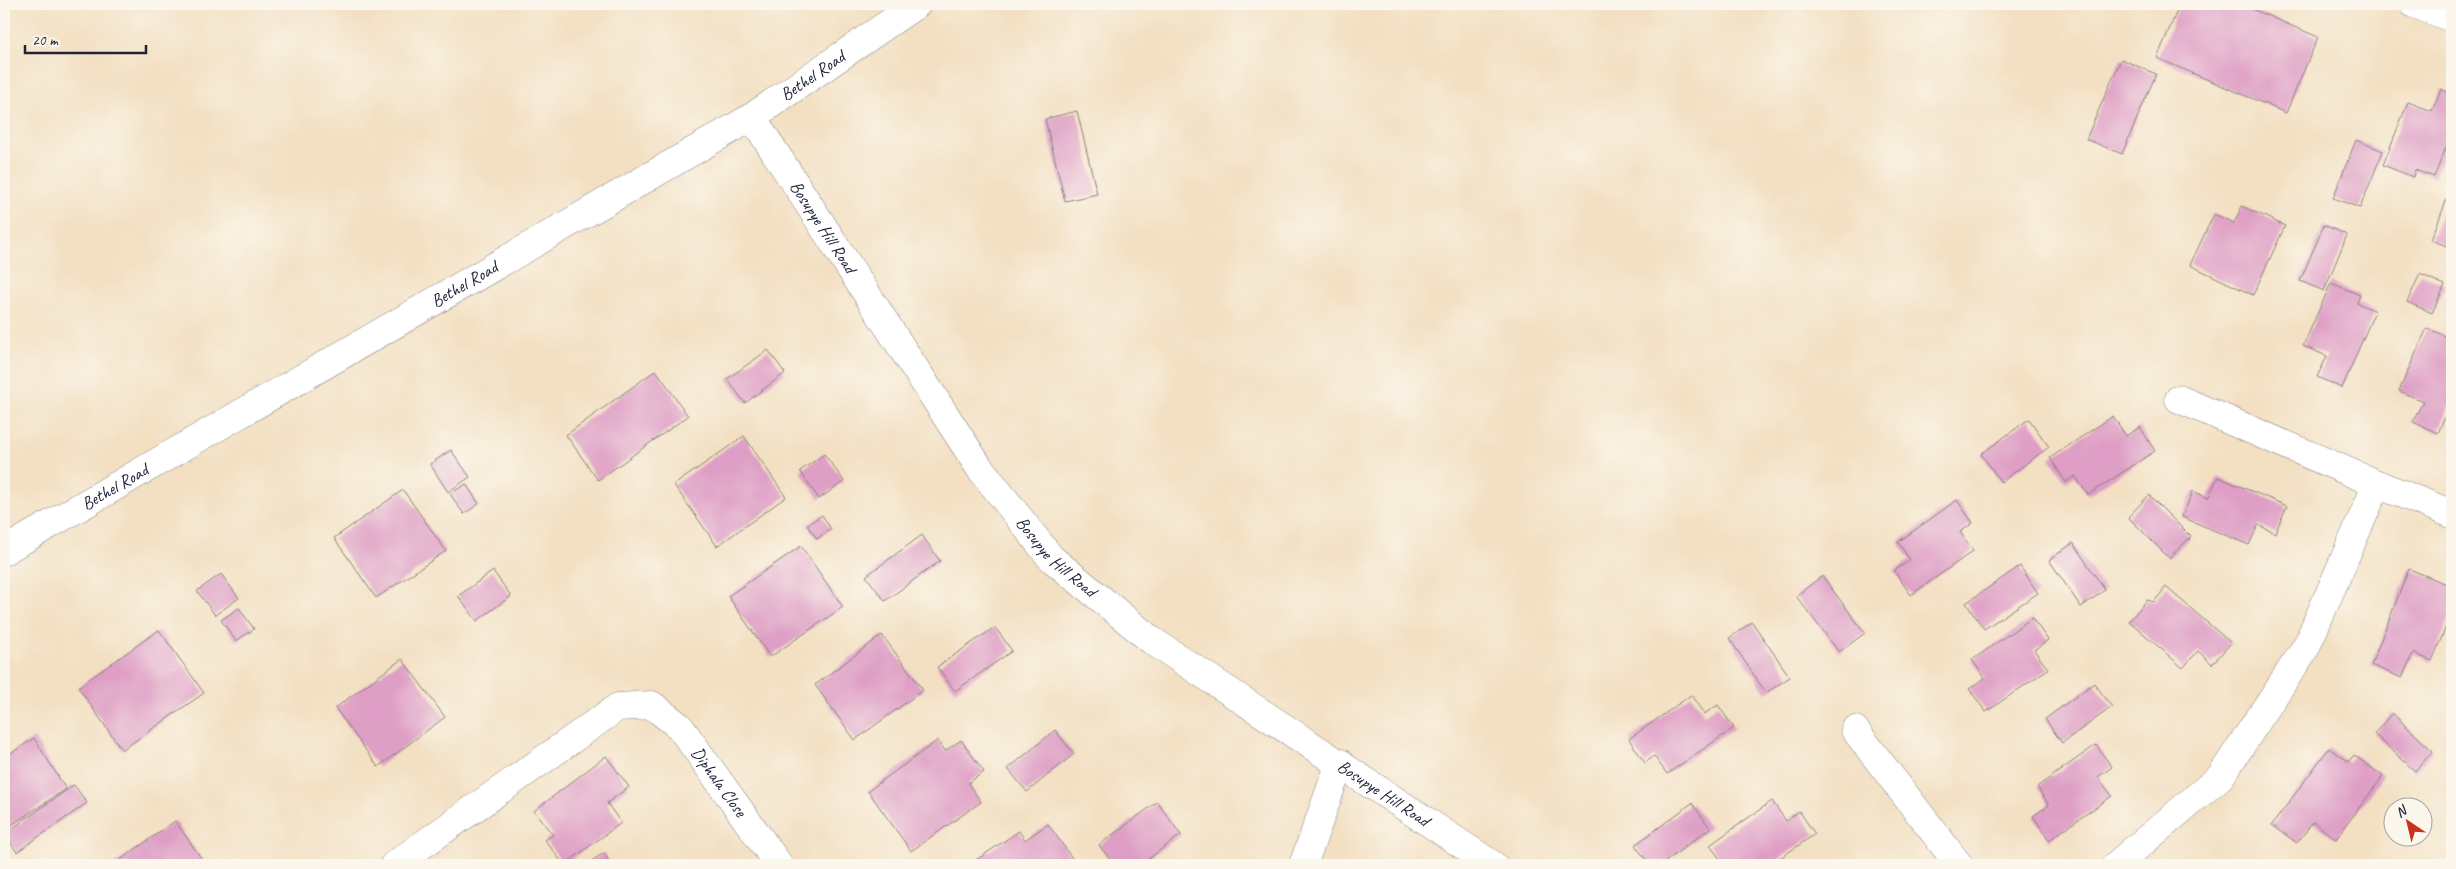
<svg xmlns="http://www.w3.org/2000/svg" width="2456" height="869" viewBox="0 0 2456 869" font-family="Caveat,sans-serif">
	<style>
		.building { fill: #de9ec5 }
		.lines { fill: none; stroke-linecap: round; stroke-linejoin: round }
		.minor-casing { stroke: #8a817f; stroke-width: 29 }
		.minor { stroke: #fff; stroke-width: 28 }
		.labels { text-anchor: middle; stroke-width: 5; stroke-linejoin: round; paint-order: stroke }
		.street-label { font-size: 18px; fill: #22223b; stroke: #fbf7ec }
	</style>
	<rect width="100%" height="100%" fill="#fbf7ec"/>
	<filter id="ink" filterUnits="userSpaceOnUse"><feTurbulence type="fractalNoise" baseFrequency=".02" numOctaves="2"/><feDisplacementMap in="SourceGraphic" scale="10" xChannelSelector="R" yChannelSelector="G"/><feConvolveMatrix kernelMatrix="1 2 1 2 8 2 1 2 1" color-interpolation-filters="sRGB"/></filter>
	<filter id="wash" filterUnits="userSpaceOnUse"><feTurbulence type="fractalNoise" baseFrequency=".0096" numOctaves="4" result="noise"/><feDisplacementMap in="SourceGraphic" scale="20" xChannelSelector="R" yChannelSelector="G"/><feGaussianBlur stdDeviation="1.12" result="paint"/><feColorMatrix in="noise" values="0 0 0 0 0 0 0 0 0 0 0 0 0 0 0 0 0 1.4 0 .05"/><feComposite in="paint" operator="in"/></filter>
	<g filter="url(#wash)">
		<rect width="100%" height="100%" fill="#f3e0c3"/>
		<g id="blocks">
			<path class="building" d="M2180 4H2240L2318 37 2286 113 2157 58Z
				M2121 59 2156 74 2122 154 2086 139Z
				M2441 89 2452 94V133L2434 177 2415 170 2413 177 2383 165 2408 102 2432 111Z
				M1077 111 1097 194 1065 201 1045 119Z
				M2356 140 2383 151 2360 208 2333 198Z
				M2452 186V248L2431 240Z
				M2242 206 2285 226 2253 295 2190 265 2214 214 2234 223Z
				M2324 225 2347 235 2324 291 2300 281Z
				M2420 274 2445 285 2432 313 2407 302Z
				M2331 283 2360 295 2357 303 2375 311 2342 388 2317 377 2327 356 2303 346Z
				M2427 328 2452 339V400L2438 433 2413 422 2423 401 2399 391Z
				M768 350 785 373 745 403 727 379Z
				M656 370 688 416 598 480 566 435Z
				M2113 416 2126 436 2140 427 2155 451 2088 495 2075 476 2066 482 2050 458Z
				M2029 419 2049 447 2001 482 1981 454Z
				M744 436 786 497 717 546 674 485Z
				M451 450 470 477 448 492 430 464Z
				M824 454 844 481 819 499 800 471Z
				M2218 477 2287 506 2275 533 2258 525 2249 545 2182 517 2193 491 2208 498Z
				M466 484 479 504 464 514 450 494Z
				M403 490 446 551 376 598 334 538Z
				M2149 495 2191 537 2169 558 2128 517Z
				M1957 500 1973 523 1960 532 1973 551 1911 595 1894 571 1910 560 1898 542Z
				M822 515 831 529 817 539 807 525Z
				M922 535 940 561 885 601 866 576Z
				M2073 543 2105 590 2081 607 2049 560Z
				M801 546 843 607 770 657 728 596Z
				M2020 566 2038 593 1984 629 1966 603Z
				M2409 569 2452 586V612L2432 661 2413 653 2402 678 2371 665Z
				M493 571 511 596 477 621 458 596Z
				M221 574 239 598 215 615 197 591Z
				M1822 576 1865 633 1839 652 1796 596Z
				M2166 587 2231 643 2212 664 2198 651 2183 668 2129 621 2147 600 2154 602Z
				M239 608 254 629 236 641 221 620Z
				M2032 618 2048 640 2034 650 2048 669 1986 712 1969 689 1985 678 1972 660Z
				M1752 622 1790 677 1766 693 1729 638Z
				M995 627 1012 651 955 691 937 667Z
				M159 630 204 693 122 750 78 687Z
				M882 635 923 690 855 740 815 685Z
				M402 659 445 717 378 767 335 708Z
				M2094 683 2112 707 2062 743 2045 719Z
				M1691 695 1704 714 1718 705 1734 728 1667 774 1654 756 1645 763 1629 739Z
				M2392 713 2433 751 2415 771 2374 734Z
				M1055 730 1074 754 1027 792 1008 769Z
				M34 738 66 789 4 830V758Z
				M938 740 945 751 961 740 984 772 968 783 981 802 911 851 868 791Z
				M2096 745 2112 767 2098 777 2112 796 2049 840 2033 816 2049 805 2037 787Z
				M2329 748 2348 762 2354 755 2383 776 2336 839 2313 822 2297 843 2272 825Z
				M606 756 629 787 607 803 621 823 564 865 545 840 553 835 534 811Z
				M74 785 87 803 17 852 4 834Z
				M1772 801 1786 821 1799 811 1815 834 1770 865H1738L1735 862 1731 865H1724L1710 845Z
				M1157 802 1181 835 1140 865H1114L1099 845Z
				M1692 803 1710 828 1661 865H1650L1635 845Z
				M175 821 206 865H113Z
				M1048 824 1077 865H969L1019 831 1025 840Z
				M604 853 611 865H585Z"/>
		</g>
	</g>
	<g filter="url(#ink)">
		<use href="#blocks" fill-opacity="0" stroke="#8a817f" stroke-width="1"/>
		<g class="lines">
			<g class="minor-casing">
				<g id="minor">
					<path d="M2414 4 2452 18"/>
					<path id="s1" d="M752 117 979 467 1051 558 1151 640 1493 865"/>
					<path d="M2179 399 2377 484 2452 514"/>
					<path id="s2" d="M4 551 752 117 917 4"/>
					<path d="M1855 730 1959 865"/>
					<path id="s3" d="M394 865 618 707 652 705 680 727 779 865"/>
					<path d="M1303 865 1340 763"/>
					<path d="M2116 865 2221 776 2306 647 2377 484"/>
				</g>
			</g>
			<use href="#minor" class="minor"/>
		</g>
	</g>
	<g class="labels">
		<g class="street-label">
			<text dy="6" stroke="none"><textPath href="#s2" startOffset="938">Bethel Road</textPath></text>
			<text dy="6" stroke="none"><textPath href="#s1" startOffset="131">Bosupye Hill Road</textPath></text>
			<text dy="6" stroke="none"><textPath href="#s2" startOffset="532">Bethel Road</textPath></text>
			<text dy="6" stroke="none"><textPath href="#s2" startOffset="128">Bethel Road</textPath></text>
			<text dy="6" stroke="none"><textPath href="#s1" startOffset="536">Bosupye Hill Road</textPath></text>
			<text dy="6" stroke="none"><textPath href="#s3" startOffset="411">Diphala Close</textPath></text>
			<text dy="6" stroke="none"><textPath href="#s1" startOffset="941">Bosupye Hill Road</textPath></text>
		</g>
	</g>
	<rect width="2456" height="869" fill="none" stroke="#fbf7ec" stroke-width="20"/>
	<g transform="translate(2408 822) rotate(325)"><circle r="24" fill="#fbf7ec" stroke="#a4a2a5"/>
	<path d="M0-4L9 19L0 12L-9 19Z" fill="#c8321e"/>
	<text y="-8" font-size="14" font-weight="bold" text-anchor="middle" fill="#22223b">N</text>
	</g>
	<path d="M25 45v8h121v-8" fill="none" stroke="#22223b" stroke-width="2.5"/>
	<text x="32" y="45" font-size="15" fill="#22223b" stroke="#fbf7ec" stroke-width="4" paint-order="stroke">20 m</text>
</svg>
